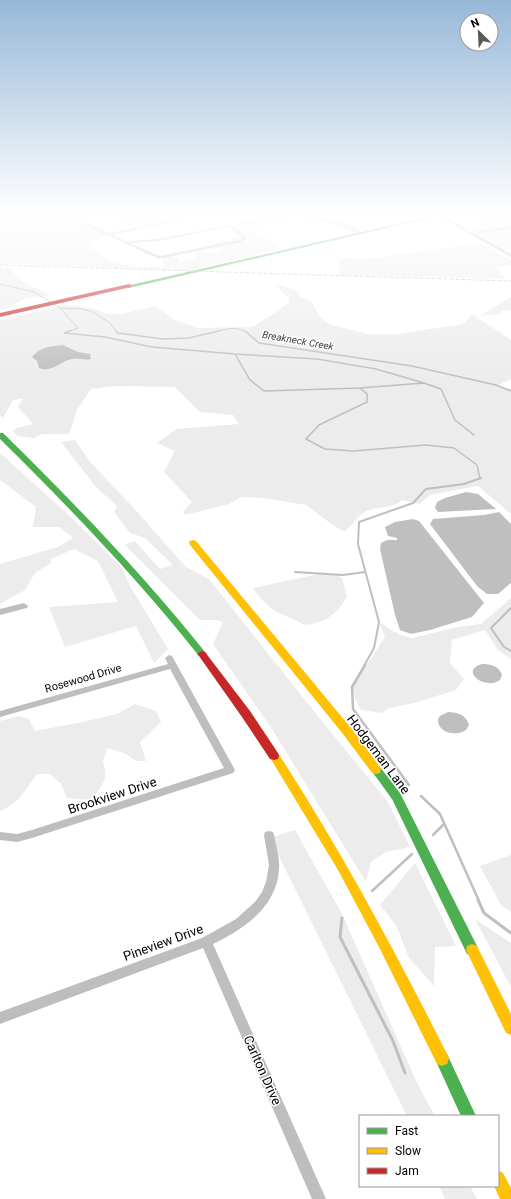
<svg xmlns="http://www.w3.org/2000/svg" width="511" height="1199" viewBox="0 0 511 1199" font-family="Roboto,sans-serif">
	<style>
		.green { fill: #ececec }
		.water { fill: #bfbfbf }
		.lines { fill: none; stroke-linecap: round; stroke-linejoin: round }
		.stream-far4 { stroke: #bfbfbf; stroke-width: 1 }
		.stream-far3 { stroke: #bfbfbf; stroke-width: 1.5 }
		.stream-far2 { stroke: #bfbfbf; stroke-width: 2 }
		.stream-far1 { stroke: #bfbfbf; stroke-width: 2.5 }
		.stream { stroke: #bfbfbf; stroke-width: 3 }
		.street { fill: #bebebe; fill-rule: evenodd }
		.fast { fill: #4caf50; fill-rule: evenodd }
		.slow { fill: #ffc107; fill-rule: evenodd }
		.jam { fill: #c62828; fill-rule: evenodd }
		.rail { stroke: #bebebe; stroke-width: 1; stroke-dasharray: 3.5 1 0.5 1; stroke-linecap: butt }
		.labels { text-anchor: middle; stroke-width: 3; stroke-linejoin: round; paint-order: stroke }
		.far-water-label { font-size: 10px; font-style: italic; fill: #444; stroke: #fff }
		.street-label { font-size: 11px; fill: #000; stroke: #fff }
		.near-street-label { font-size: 13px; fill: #000; stroke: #fff }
	</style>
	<rect width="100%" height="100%" fill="#fff"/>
	<path class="green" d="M0 215H65L108 235 92 242 91 246C108 269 136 266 162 267L165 266 162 261 163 258 171 256 178 258 179 262 193 260 197 258V255L193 252C204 249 214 255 221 252L217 248 215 242 243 236 230 226 285 216 289 220 252 228 251 229 282 248 187 271 0 263Z
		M93 215H170C163 225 143 225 132 227 129 225 127 223 124 221 113 214 95 220 82 219Z
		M486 215H511V253L472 230 470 226 484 222 483 217Z
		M482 243 511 260V265L495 267 506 279 339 275 340 258 367 259Z
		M0 267 9 268 13 270C16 282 40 289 50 296 43 297 34 297 27 298 16 301 13 310 0 309Z
		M275 284 298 290 297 294 312 303 320 317 328 324 368 334H398L463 324 472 314 511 340V379L497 386 511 389V514L478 486 430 495 420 504 402 500C392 510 375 505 363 513 356 518 352 526 345 531L338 529 306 505 264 498 242 497 229 504 185 515 183 511 192 502 164 472 175 451 157 443 177 429 239 424 233 415 200 412 175 387 115 386 91 389 77 410 69 434H42L34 438 17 436 13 431 17 428 33 424 18 407 23 398 13 400 3 418 0 415V320L53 308 64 304 95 309 104 313 121 314 155 306 175 320 198 328 253 327 289 303V299Z
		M511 297V311L501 310V314L480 316Z
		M75 440 91 463 131 505 186 567 209 579 317 715 388 802 410 847 386 852 371 862 366 882 272 729 213 644 223 622 216 620H200L125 545 135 541 160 569 173 565 145 538 130 533 114 512 117 506 96 487 61 442Z
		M0 453 72 518 122 568 130 586 168 649 154 663 136 626 65 647 49 607 118 602 98 561 74 549 51 559V563L35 573 25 590 0 604V564L58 547 73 538 59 527H33L36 507 0 480Z
		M319 574 337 575 342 578 347 597C339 610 330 620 315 623 312 624 308 625 306 625 301 624 296 619 291 618 273 612 264 604 253 588Z
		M511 598V659L498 650 485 630 452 640 450 663 464 679 456 690 414 703 389 708 382 713 361 710 356 701 352 687 385 637 379 622 400 635 413 638 457 627 481 624Z
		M135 704 156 711 161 722 140 742 146 761H136L124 753 108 748 103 760 105 770V779L99 790 91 800 67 798 61 784 50 774H37C25 790 19 804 0 811V721L19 716 29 719 35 731 78 723 117 714Z
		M295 830 342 914 417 1083 435 1116H407L270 838Z
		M511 855V912L501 905 480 866Z
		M415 863 456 946 435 947 434 986 409 958 396 925 380 905Z
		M475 919 511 943V987Z
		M439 1186H470L477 1199H445Z"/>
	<path class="water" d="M63 345 78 352 90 354 91 359C84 361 79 357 72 359 60 361 53 373 39 368L37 361 32 357C39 347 52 346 63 345Z
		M466 492 478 494 496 509 438 512 435 508 437 502 445 498Z
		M499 512 511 524V583L498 594H487L477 586 430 524 433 519 484 515Z
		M413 519 419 521 484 603 472 617 430 630 411 634 400 630 395 615 380 549 381 543 387 540H397V538L388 536 385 527 395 522Z
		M482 664C491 664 499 666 502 675L500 680C484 691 459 670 482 664Z
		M448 712C458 712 466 715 469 725L466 730C456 737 437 733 438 719L440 716Z"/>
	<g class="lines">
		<path class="stream-far4" d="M0 284 34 292 60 308 82 309 93 312 110 323 117 332
			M60 308 78 328 67 332
			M215 332C225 329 237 326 246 332"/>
		<path class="stream-far3" d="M70 331 64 333 105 337 152 347 235 354 250 380 264 391 360 388 367 394V402L319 425 306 439 325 449 353 451 426 445 454 448 477 465 480 479
			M116 331 118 333 163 339 189 338 219 331
			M245 331 259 343 412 366 496 385 511 391
			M235 354 317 359 376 369 424 383
			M360 388 424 383 441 389 455 420 474 435"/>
		<path class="stream-far2" d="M295 572 343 575 365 572
			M511 608 491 628 504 647 511 651
			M364 666 374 648 379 622 358 544 359 522 413 503 426 489 464 484 481 478"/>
		<path class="stream-far1" d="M365 665 352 687 353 709 409 785
			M421 796 440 814 479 901
			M433 835 444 824
			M372 891 412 854"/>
		<path class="stream" d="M478 900 484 913 511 933
			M342 918 340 937 393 1041 405 1073"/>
		<path class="street" d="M63 215H68L76 218 86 215H91L80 220 109 233 194 215H200L113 235 125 241 159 239 274 216C303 214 338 215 362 233L358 234C310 211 283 216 233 226L247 238 241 242 159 259ZM229 227 242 238 238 240 160 256 130 243 159 241Z
			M436 215 446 216 472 232 511 226V228L476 234 511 254V257Z
			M24 603 28 606 27 608 0 615V609Z
			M169 655 172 656 177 665 235 770 233 773 32 838 17 842 0 840V832L17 834 32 830 224 768 170 669 0 717V711L168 664 165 658Z
			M269 831 273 832 274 835C276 846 280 858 279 869 277 907 244 929 213 944L326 1199H312L203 948 0 1024V1012L202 938 236 919 255 902 262 892 266 882 269 865 264 835 265 832Z"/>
		<path class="fast" d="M436 215H443L129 288 126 286Z
			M0 433H3C74 503 143 574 205 652L207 654 205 656H199C138 579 70 508 0 439Z
			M376 766 380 767 400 793 477 946 478 950 477 954 472 956 467 954 392 799 371 770 372 767Z
			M442 1052 447 1054 476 1116H461L435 1059 437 1054Z"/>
		<path class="slow" d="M193 540 196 541 351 728 380 767 381 770 380 773 376 774 372 773 343 734 190 545 189 543 190 541Z
			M274 752 278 753C341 850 395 951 447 1054L449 1059 447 1064 442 1066 437 1064 379 947 338 870 269 756 270 753Z
			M472 944 477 946 511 1014V1035L506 1033 466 950 467 946Z
			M498 1170 503 1173 511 1188V1199H500L494 1186H498Z"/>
		<path class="jam" d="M129 284 131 285V287L0 317V313Z
			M202 651 205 652 250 711 278 753 279 756 278 759 274 760 270 759 242 717 199 656 197 654Z"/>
		<path class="rail" d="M0 265 511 281"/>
	</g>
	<linearGradient id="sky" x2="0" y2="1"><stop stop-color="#97b8d8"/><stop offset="0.56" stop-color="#fff"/><stop offset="1" stop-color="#fff" stop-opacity="0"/></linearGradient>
	<rect width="511" height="382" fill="url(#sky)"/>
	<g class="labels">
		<g class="far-water-label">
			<text transform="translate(298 340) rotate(10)" y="4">Breakneck Creek</text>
		</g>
		<g class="street-label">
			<text transform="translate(83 678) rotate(-16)" y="4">Rosewood Drive</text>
		</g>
		<g class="near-street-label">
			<text transform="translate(379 754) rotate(53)" y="5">Hodgeman Lane</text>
			<text transform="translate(112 795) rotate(-18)" y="5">Brookview Drive</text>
			<text transform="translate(163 942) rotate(-20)" y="5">Pineview Drive</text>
			<text transform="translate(263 1070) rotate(66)" y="5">Carlton Drive</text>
		</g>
	</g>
	<rect x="359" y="1115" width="140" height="72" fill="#ffffff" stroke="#999999"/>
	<rect x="367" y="1128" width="20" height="6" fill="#4caf50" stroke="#999999"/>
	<text x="395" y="1135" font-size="12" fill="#000000">Fast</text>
	<rect x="367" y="1148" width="20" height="6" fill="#ffc107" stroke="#999999"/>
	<text x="395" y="1155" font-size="12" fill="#000000">Slow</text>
	<rect x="367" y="1168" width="20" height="6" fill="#c62828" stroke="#999999"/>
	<text x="395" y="1175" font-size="12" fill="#000000">Jam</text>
	<g transform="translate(479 32) rotate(336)"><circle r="19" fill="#ffffff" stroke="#999999"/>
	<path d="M0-3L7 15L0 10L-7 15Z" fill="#595959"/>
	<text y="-6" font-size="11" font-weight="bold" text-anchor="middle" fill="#000000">N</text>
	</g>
</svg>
